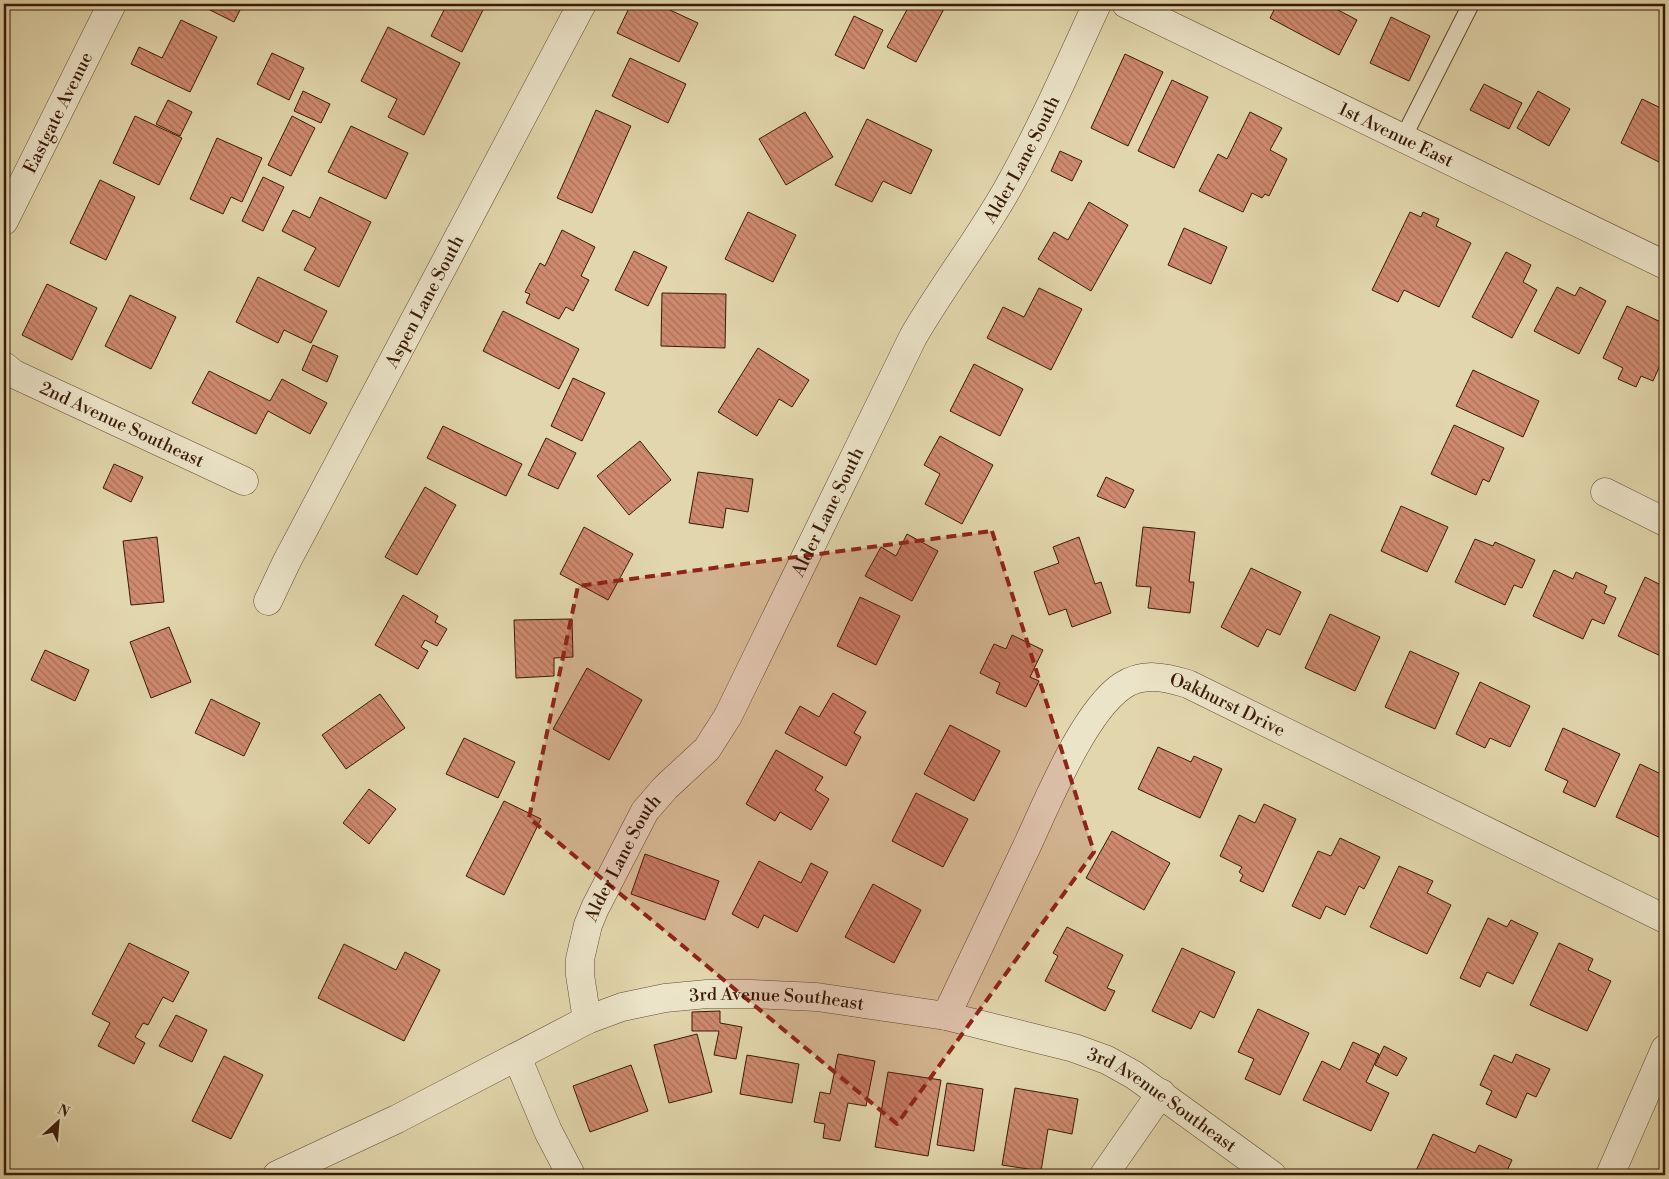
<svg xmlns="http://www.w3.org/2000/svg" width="1669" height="1179" viewBox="0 0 1669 1179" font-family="'Libre Bodoni',serif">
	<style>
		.building { fill: url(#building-back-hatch); stroke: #391a07 }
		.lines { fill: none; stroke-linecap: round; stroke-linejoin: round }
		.service-casing { stroke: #634930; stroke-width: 18 }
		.minor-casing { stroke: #634930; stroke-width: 29 }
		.service { stroke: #ece4c9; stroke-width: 16 }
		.minor { stroke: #ece4c9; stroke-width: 28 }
		.marked { fill: #8f2418; fill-opacity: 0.2; stroke: #8f2418; stroke-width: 4; stroke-dasharray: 10 6; stroke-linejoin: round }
		.labels { text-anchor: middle; stroke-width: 4; stroke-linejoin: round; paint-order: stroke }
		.street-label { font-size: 18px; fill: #391a07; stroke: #ece4c9 }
	</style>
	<defs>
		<pattern id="building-back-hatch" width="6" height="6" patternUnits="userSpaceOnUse" patternTransform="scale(1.25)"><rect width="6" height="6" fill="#cf8a6f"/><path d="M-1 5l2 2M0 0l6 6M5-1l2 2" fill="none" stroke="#a97059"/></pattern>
	</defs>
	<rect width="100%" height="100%" fill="#e2d6ac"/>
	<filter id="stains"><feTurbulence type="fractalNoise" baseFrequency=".004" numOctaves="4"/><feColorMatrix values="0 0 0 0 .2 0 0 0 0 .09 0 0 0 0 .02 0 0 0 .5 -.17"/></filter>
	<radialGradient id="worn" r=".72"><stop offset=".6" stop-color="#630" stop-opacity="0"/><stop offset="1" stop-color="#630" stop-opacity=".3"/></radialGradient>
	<path class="building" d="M6 4H22L19 10Z
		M198 4H243L234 22Z
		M447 4H486L462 52 431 36Z
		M631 4H657L698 23 679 62 617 33Z
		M910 4H943L946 5 916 62 887 47Z
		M1277 4H1327L1357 20 1339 55 1270 18Z
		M854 16 883 30 864 69 835 55Z
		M1391 17 1430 36 1409 81 1370 63Z
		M181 20 217 37 190 92 131 64 139 47 162 58Z
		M388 27 460 63 424 135 388 117 397 99 361 81Z
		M272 53 304 68 289 100 257 84Z
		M1125 54 1163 72 1128 146 1091 128Z
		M630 58 686 84 668 123 612 96Z
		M1172 80 1208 97 1174 168 1138 151Z
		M1484 84 1522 103 1509 129 1470 110Z
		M303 91 330 104 321 123 294 111Z
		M1538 91 1570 109 1549 146 1517 128Z
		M1642 99 1665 110V117L1663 122 1665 123V165L1621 143Z
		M168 100 192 112 180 136 156 124Z
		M596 110 631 126 592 213 557 198Z
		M805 112 833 157 786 185 759 139Z
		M1250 112 1282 128 1270 150 1287 159 1269 196 1265 194 1262 198 1252 193 1243 212 1199 191 1218 154 1227 159Z
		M135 116 182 138 159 185 113 163Z
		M292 116 315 128 291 176 268 165Z
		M867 119 932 150 911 194 883 181 872 202 835 185Z
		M351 126 408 153 386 199 328 172Z
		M217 138 262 158 242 202 231 197 223 214 190 199Z
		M1060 151 1082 161 1072 181 1051 171Z
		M263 177 284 187 263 231 242 221Z
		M100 180 135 197 106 260 70 243Z
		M320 197 371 222 339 287 304 270 316 248 282 231 293 210 310 218Z
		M1089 202 1128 225 1091 291 1038 259 1054 232 1068 240Z
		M748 212 796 235 773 282 725 259Z
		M1410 212 1421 217 1423 212 1439 219 1436 226 1471 243 1439 307 1404 290 1398 302 1372 290Z
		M1184 228 1227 247 1211 284 1168 265Z
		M562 230 595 247 581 276 589 280 573 311 566 307 559 319 526 303 530 294 525 292 540 263 545 266Z
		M634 251 667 267 648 306 615 290Z
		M1506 252 1531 265 1523 282 1537 290 1512 338 1472 317Z
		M258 277 327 311 311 343 284 330 278 343 236 322Z
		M47 284 97 308 72 360 22 335Z
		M1557 287 1575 296 1580 287 1606 301 1579 354 1534 331Z
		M1039 288 1082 309 1051 370 987 338 1003 307 1024 317Z
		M662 293 726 294 725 348 661 346Z
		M130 295 176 317 151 369 105 346Z
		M1627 306 1665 324V354L1653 381 1641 376 1636 387 1618 379 1623 368 1603 358Z
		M503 311 579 349 559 389 483 351Z
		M313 345 338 356 327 382 302 370Z
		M758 348 809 380 792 407 779 399 757 436 718 412Z
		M974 364 1023 389 1000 436 950 411Z
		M1473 370 1539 401 1523 437 1456 406Z
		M209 371 270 401 282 379 327 403 310 434 268 411 256 434 192 403Z
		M573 378 605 393 582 441 551 426Z
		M1665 412V424L1661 422Z
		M1454 425 1504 448 1489 482 1483 479 1476 495 1431 474Z
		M443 426 522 464 506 496 427 458Z
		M940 436 993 465 962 524 925 504 940 474 924 465Z
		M546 438 576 453 558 489 528 475Z
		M640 441 671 480 629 515 597 476Z
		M114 464 143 477 131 502 103 488Z
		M698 472 753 479 748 512 726 508 723 528 689 523Z
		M1106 477 1134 490 1125 508 1097 496Z
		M425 487 456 505 417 575 385 557Z
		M1401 506 1448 527 1427 572 1381 551Z
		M584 527 633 554 608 600 560 574Z
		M1143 527 1195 532 1189 582H1194L1190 613 1148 608 1151 587 1136 586Z
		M907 534 938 551 912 601 865 576 881 547 896 556Z
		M157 537 164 602 131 605 123 541Z
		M1079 537 1095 584 1101 582 1111 613 1072 627 1066 609 1049 615 1034 572 1059 563 1053 547Z
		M1475 539 1493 546 1495 542 1535 560 1522 588 1514 585 1505 605 1455 582Z
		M1251 568 1301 592 1280 635 1267 629 1258 647 1221 627Z
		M1554 570 1573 579 1576 572 1607 586 1604 593 1616 598 1604 624 1592 619 1583 639 1533 616Z
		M1645 577 1665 587V658L1618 636Z
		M403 595 438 616 435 622 447 629 437 646 425 640 421 647 428 651 418 669 375 645Z
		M860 597 900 616 876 665 837 646Z
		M1330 614 1380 637 1355 691 1305 668Z
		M572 619 573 657 554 658V676L516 678 514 620Z
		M169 627 191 682 151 698 130 642Z
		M1012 635 1043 650 1030 677 1039 681 1026 707 996 693 1000 683 980 673 994 644 1006 649Z
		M45 650 89 670 75 701 31 680Z
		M1410 651 1459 673 1435 729 1385 707Z
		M587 668 642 700 609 760 553 729Z
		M1480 682 1530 706 1510 747 1490 738 1485 748 1456 734Z
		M833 693 866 712 854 733 861 737 846 766 785 733 800 706 819 717Z
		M380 694 405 728 346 769 322 735Z
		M211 699 260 723 244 756 195 733Z
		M950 725 1000 751 974 801 924 774Z
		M1563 728 1620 754 1595 807 1563 792 1568 781 1545 770Z
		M464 738 515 762 498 798 446 774Z
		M1158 747 1191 762 1194 756 1222 769 1200 818 1138 789Z
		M776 750 823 777 815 790 829 799 811 830 780 812 775 821 746 804Z
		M1640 764 1665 776V840L1616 817Z
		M369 789 396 809 369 844 343 823Z
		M916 793 968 819 943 867 892 841Z
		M504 801 541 819 504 895 466 876Z
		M1264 804 1296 819 1263 892 1240 881 1243 875 1239 872 1242 867 1220 856 1239 815 1255 823Z
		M1112 831 1170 863 1144 910 1086 878Z
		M1340 838 1380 857 1364 889 1359 886 1345 915 1326 906 1320 919 1292 906 1318 851 1331 856Z
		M645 854 719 881 705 920 631 894Z
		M759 861 801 883 811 863 828 872 797 932 764 915 758 928 732 914Z
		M1399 866 1433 881 1427 893 1451 905 1427 954 1370 927Z
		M873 884 921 910 894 963 845 937Z
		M1488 918 1507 927 1511 920 1538 933 1513 984 1487 972 1480 987 1460 978Z
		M1067 927 1123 955 1107 988 1115 991 1105 1011 1045 981 1058 956 1053 953Z
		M129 943 189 972 173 1002 163 997 148 1025 143 1023 135 1037 145 1043 134 1064 98 1046 110 1023 92 1014Z
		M1559 943 1593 959 1588 970 1611 981 1587 1031 1530 1005Z
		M344 944 396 970 405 952 440 970 404 1041 318 998Z
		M1182 948 1235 972 1214 1018 1200 1011 1191 1029 1152 1011Z
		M1258 1009 1309 1033 1280 1095 1245 1079 1254 1059 1238 1052Z
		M720 1011V1023L742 1027 736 1059 714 1055 719 1031H692V1012Z
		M176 1015 207 1030 192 1062 159 1046Z
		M697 1034 712 1092 669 1103 654 1045Z
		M1353 1042 1379 1054 1366 1082 1389 1093 1371 1131 1303 1100 1322 1061 1340 1070Z
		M1384 1046 1407 1058 1397 1076 1375 1065Z
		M838 1054 875 1061 866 1106 848 1103 840 1141 823 1138 825 1124 814 1122 820 1092 830 1094Z
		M1516 1054 1550 1069 1536 1097 1527 1093 1516 1118 1486 1104 1492 1091 1480 1085 1494 1055 1512 1063Z
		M747 1055 799 1064 792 1103 740 1094Z
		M224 1056 263 1075 231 1139 192 1121Z
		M631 1065 648 1111 590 1132 573 1086Z
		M888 1072 941 1080 928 1156 875 1147Z
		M947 1083 983 1089 974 1151 937 1145Z
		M1015 1088 1078 1099 1072 1134 1048 1129 1041 1171 1002 1165Z
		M1433 1134 1475 1153 1479 1145 1512 1160 1505 1175H1414Z"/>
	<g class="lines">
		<g class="service-casing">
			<path id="service" d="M1403 138 1471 4"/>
		</g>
		<g class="minor-casing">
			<g id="minor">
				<path id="s1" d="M1126 4 1665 265"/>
				<path id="s2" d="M4 221 112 4"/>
				<path id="s3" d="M4 366 14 374 244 481"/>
				<path d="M1605 492 1665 522"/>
				<path id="s4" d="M268 601 287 561 582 4"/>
				<path id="s5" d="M946 1016C973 960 999 904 1026 848 1047 803 1083 713 1122 686 1143 672 1165 677 1188 684L1665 919"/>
				<path id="s6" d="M587 1020 580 975V959L588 925 595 908 645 811 666 787 707 749 728 716 913 337C943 285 980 238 1009 186 1042 127 1069 65 1097 4"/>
				<path d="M517 1057 548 1131 571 1175"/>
				<path id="s7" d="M277 1175 397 1119 587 1020 622 1007 665 998 707 994H750L817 997 946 1016 1074 1048 1107 1060 1134 1075 1272 1175"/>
				<path d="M1104 1175 1161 1093"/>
				<path d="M1610 1175 1665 1049"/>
			</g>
		</g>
		<use href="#service" class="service"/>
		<use href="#minor" class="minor"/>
	</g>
	<path class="marked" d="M992 531 1094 852 897 1124 529 818 578 586Z"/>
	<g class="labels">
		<g class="street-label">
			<text dy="6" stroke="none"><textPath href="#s2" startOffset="121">Eastgate Avenue</textPath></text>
			<text dy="6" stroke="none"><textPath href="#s1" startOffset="300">1st Avenue East</textPath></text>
			<text dy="6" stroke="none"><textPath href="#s6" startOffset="981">Alder Lane South</textPath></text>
			<text dy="6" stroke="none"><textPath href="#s4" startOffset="338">Aspen Lane South</textPath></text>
			<text dy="6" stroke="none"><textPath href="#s3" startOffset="132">2nd Avenue Southeast</textPath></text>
			<text dy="6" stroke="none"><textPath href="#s6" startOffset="578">Alder Lane South</textPath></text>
			<text dy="6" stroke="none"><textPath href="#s5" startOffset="489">Oakhurst Drive</textPath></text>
			<text dy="6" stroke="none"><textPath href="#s6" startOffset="172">Alder Lane South</textPath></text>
			<text dy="6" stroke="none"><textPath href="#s7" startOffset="540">3rd Avenue Southeast</textPath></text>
			<text dy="6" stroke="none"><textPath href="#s7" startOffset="945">3rd Avenue Southeast</textPath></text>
		</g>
	</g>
	<rect width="1669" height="1179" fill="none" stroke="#e2d6ac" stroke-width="20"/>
	<rect x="5" y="5" width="1659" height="1169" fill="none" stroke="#391a07" stroke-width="2.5"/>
	<rect x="10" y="10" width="1649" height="1159" fill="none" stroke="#391a07"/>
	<g transform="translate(58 1122) rotate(26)" stroke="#ece4c9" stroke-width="4" paint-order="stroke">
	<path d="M0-4L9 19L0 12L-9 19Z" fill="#391a07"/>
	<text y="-8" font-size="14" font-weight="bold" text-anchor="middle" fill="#391a07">N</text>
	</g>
	<rect width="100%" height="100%" filter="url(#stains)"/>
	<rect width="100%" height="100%" fill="url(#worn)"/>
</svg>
